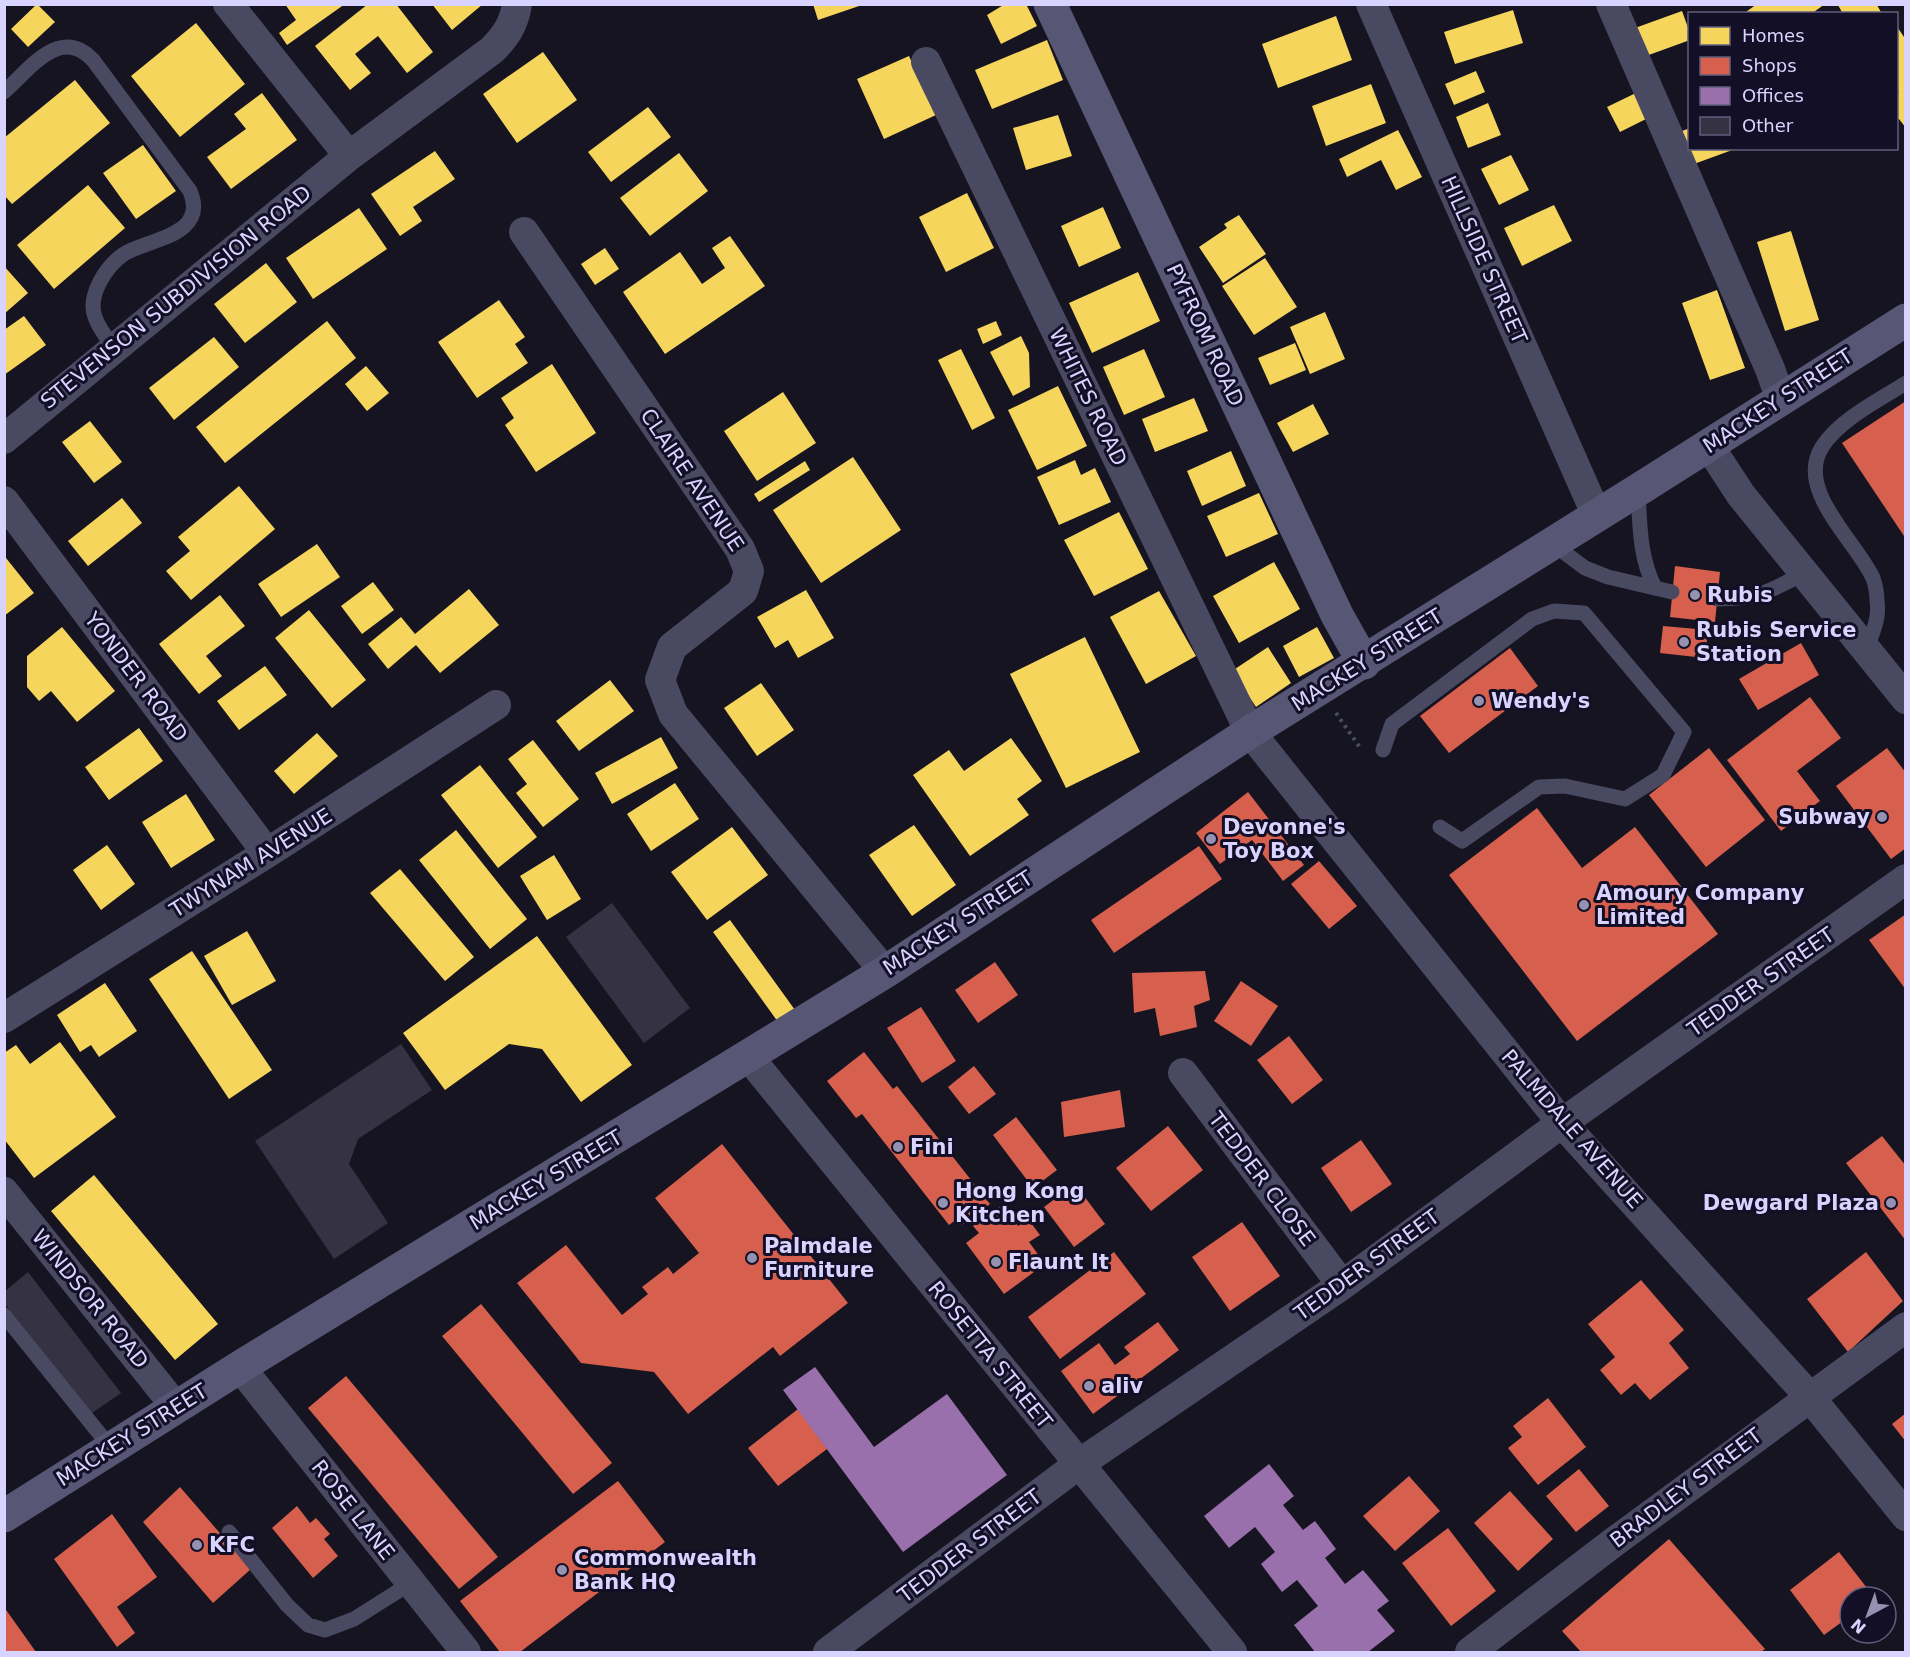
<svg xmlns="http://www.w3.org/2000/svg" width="1910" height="1657" viewBox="0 0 1910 1657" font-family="'DejaVu Sans',sans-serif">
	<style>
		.homes { fill: #f6d55c }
		.shops { fill: #d6604d }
		.offices { fill: #9970ab }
		.building { fill: #343243 }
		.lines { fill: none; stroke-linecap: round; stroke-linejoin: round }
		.path { stroke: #44505f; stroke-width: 4; stroke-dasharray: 3 4.5; stroke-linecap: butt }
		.lane { stroke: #4a4962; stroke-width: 15 }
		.street { stroke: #4a4962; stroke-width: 30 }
		.secondary { stroke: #575674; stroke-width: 33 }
		.poi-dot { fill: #9591b1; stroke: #130f26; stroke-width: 2 }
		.labels { text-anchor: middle; stroke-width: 6; stroke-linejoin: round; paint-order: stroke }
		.street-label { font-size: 21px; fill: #d9d4ff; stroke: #130f26 }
		.poi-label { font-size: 21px; font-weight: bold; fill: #d9d4ff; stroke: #130f26; text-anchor: start }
	</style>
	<rect width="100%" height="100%" fill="#161421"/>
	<path class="homes" d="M37 4 55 22 28 47 11 29Z
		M285 4H345L287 45 279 33 296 20Z
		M368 4H396L433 52 407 73 378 36 355 54 371 73 350 90 315 46Z
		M432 4H483L452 30Z
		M813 4H862V5L818 20Z
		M1005 4H1026L1037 26 1001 44 987 15Z
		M1757 4H1825L1811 14H1743Z
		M1838 5H1877L1882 14H1843Z
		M1513 10 1523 43 1455 64 1444 32Z
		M1682 11 1690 33V40L1646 56 1635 28Z
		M1336 16 1352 60 1278 88 1262 44Z
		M196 23 245 84 180 137 131 76Z
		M1896 25 1906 40V128L1899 119 1896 120V94L1899 93 1896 89Z
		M1047 40 1063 80 992 109 975 70Z
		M543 52 577 100 517 143 483 94Z
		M909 56 936 115 884 139 857 79Z
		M1476 71 1485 92 1454 105 1445 84Z
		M75 80 110 123 12 204 4 195V138Z
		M1371 84 1386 123 1326 146 1312 106Z
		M1640 91 1652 116 1620 132 1607 107Z
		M262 93 297 140 231 189 207 157 246 129 234 114Z
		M1488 103 1501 135 1468 148 1456 117Z
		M648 107 671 137 611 182 588 152Z
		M1058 115 1072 156 1026 170 1013 128Z
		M1690 128V148L1735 149 1694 164 1682 131Z
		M1398 130 1422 177 1396 190 1381 160 1347 177 1339 159Z
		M143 145 176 191 136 219 103 173Z
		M435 151 455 179 413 207 422 221 400 236 371 194Z
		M679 153 708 191 650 236 620 198Z
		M1511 155 1529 190 1499 205 1481 169Z
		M88 185 125 228 54 289 17 245Z
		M967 193 994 248 946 272 919 217Z
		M1554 205 1572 241 1522 266 1504 228Z
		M1103 207 1121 248 1079 267 1061 226Z
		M359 208 387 249 313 299 286 258Z
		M1239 215 1266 254 1223 283 1199 247 1227 228 1224 224Z
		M1791 231 1819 320 1785 331 1757 242Z
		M730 236 765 286 665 354 623 292 680 252 702 284 725 268 712 248Z
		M605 248 619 269 595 285 581 264Z
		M1265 258 1297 307 1254 335 1222 286Z
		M266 263 297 302 245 343 214 304Z
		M4 266 28 293 4 314Z
		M1138 272 1160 321 1092 353 1069 303Z
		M1717 290 1745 368 1710 380 1682 303Z
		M499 300 525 337 515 344 528 363 477 398 438 342Z
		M1325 312 1345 359 1310 374 1290 327Z
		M24 316 46 345 4 375V330Z
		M327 321 356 358 225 463 196 427Z
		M996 321 1002 335 983 344 977 329Z
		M1021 336 1029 353 1030 387 1013 396 990 352Z
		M214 337 239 367 174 420 149 388Z
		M1295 343 1306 370 1270 385 1258 358Z
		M961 349 995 418 972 430 938 360Z
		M1144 349 1165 397 1124 415 1103 367Z
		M552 364 596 433 536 472 505 425 514 418 501 398Z
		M366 366 389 393 367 411 345 384Z
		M1058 386 1087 446 1037 470 1008 410Z
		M783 392 816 443 757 481 724 431Z
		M1194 398 1208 431 1155 452 1142 419Z
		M1313 404 1329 434 1293 452 1277 423Z
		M90 421 122 462 94 483 62 442Z
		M1231 451 1246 486 1202 506 1187 471Z
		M853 457 901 530 821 583 773 510Z
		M1075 460 1081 475 1095 468 1111 502 1059 525 1037 477Z
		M805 461 810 470 759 502 754 494Z
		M239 486 275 529 191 600 166 571 190 551 178 537Z
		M1259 493 1278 534 1226 557 1207 516Z
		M122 498 142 523 88 566 68 541Z
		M1119 512 1148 569 1094 596 1064 540Z
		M317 544 340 577 281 617 258 584Z
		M6 558 34 593 4 616V559Z
		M1274 562 1300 609 1239 643 1213 596Z
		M373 582 394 610 362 634 341 606Z
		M469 589 499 625 440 673 416 645 388 669 368 644 401 617 415 634Z
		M806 590 834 638 798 658 788 640 775 648 757 617Z
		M1159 591 1196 656 1146 684 1110 617Z
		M220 595 245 626 206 656 222 676 199 694 159 644Z
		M309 610 366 680 332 708 275 638Z
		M62 627 115 691 77 722 51 691 39 701 27 687V656Z
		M1317 627 1334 658 1299 677 1283 646Z
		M1085 637 1140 752 1066 788 1010 674Z
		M1268 647 1291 683 1256 707 1232 671Z
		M265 666 287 695 239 730 217 701Z
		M610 680 634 711 579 751 556 721Z
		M761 683 794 730 757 756 724 708Z
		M139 728 163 761 109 800 85 767Z
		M317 733 338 756 294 794 274 771Z
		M661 737 678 768 612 804 595 773Z
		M1011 738 1042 781 1017 799 1029 815 970 856 913 775 949 750 964 771Z
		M533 740 579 799 543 827 516 793 527 784 508 759Z
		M480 765 537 837 498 868 441 795Z
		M675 783 699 819 651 851 627 814Z
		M186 794 215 840 171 868 142 822Z
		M914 825 956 885 912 916 869 855Z
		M732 827 768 875 707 920 671 872Z
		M456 830 527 919 490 949 419 860Z
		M107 845 135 884 101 910 73 870Z
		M554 855 581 899 547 920 520 876Z
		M400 869 474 957 445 981 370 893Z
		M730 920 795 1010 778 1022 713 932Z
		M247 931 276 981 232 1005 204 956Z
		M537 936 632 1065 581 1102 542 1049 509 1044 445 1090 403 1033Z
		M192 951 272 1070 229 1099 149 979Z
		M105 983 137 1031 99 1057 91 1045 80 1052 57 1015Z
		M60 1042 116 1117 34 1178 4 1139V1053L16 1045 30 1064Z
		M94 1175 218 1324 175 1360 51 1211Z"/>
	<path class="shops" d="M1906 401V539L1842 443Z
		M1675 566 1720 572 1715 622 1670 617Z
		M1663 626 1708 630 1705 658 1660 653Z
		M1801 643 1819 675 1758 710 1739 679Z
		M1510 648 1538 686 1449 753 1420 716Z
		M1810 697 1841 738 1797 771 1820 801 1781 831 1727 760Z
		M1709 748 1765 820 1706 867 1649 795Z
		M1887 748 1906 773V848L1891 859 1836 786Z
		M1248 792 1304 865 1283 881 1252 840 1220 864 1196 833Z
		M1537 808 1582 868 1635 827 1718 934 1577 1041 1449 875Z
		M1199 846 1222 879 1114 953 1091 920Z
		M1319 861 1357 906 1329 929 1291 884Z
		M1906 914V990L1869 940Z
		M995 962 1018 995 978 1023 955 990Z
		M1205 971 1210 1000 1194 1006 1197 1027 1160 1036 1155 1008 1134 1013 1132 973Z
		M1241 981 1278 1006 1251 1046 1214 1021Z
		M921 1007 956 1061 922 1083 887 1028Z
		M1289 1036 1323 1080 1292 1104 1257 1060Z
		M864 1052 893 1089 897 1086 990 1204 962 1225 957 1219 949 1225 862 1114 856 1118 827 1081Z
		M974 1066 996 1094 969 1114 948 1087Z
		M1120 1090 1125 1127 1064 1137 1061 1102Z
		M1016 1117 1057 1170 1033 1188 993 1135Z
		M1168 1126 1203 1170 1151 1211 1116 1168Z
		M1882 1136 1906 1166V1241L1846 1163Z
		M1361 1140 1392 1184 1351 1212 1321 1168Z
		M722 1144 848 1303 780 1356 773 1347 688 1414 654 1372 581 1363 517 1283 566 1245 622 1315 648 1294 642 1287 668 1267 673 1274 699 1253 655 1198Z
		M1075 1184 1105 1224 1074 1247 1044 1207Z
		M1002 1205 1018 1226 1028 1219 1040 1235 1029 1242 1045 1264 1004 1294 966 1243 979 1233 973 1226Z
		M1242 1222 1280 1276 1230 1311 1192 1257Z
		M1114 1252 1146 1294 1060 1359 1028 1317Z
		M1866 1252 1903 1301 1848 1352 1807 1299Z
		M1641 1280 1684 1330 1669 1343 1689 1368 1650 1400 1635 1383 1621 1395 1600 1370 1615 1357 1588 1324Z
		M481 1304 612 1463 573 1494 442 1336Z
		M1158 1322 1179 1350 1093 1414 1061 1371 1099 1343 1115 1365 1130 1354 1124 1347Z
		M346 1376 498 1557 459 1589 308 1408Z
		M1548 1398 1586 1447 1538 1485 1508 1448 1522 1437 1513 1426Z
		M798 1409 827 1449 778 1486 748 1448Z
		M1906 1413V1442L1892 1424Z
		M1579 1469 1609 1506 1576 1532 1546 1496Z
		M1409 1476 1440 1511 1395 1551 1363 1516Z
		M618 1481 665 1542 520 1652H500L460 1601Z
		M180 1487 251 1569 213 1603 143 1522Z
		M1510 1491 1553 1539 1518 1571 1474 1523Z
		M297 1506 310 1523 316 1518 330 1534 324 1539 338 1556 313 1578 272 1528Z
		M112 1514 157 1577 117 1607 135 1633 117 1647 54 1559Z
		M1448 1528 1496 1591 1451 1626 1402 1563Z
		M1669 1539 1765 1649 1761 1652H1581L1562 1631Z
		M1839 1552 1874 1597H1850V1616L1824 1635 1790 1590Z
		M4 1607 36 1652H4Z"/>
	<path class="offices" d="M815 1367 874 1447 947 1394 1007 1475 903 1552 783 1390Z
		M1269 1464 1294 1496 1283 1505 1303 1530 1315 1521 1336 1549 1325 1558 1345 1584 1363 1570 1389 1601 1377 1610 1395 1631 1368 1652H1315L1294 1625 1318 1606 1297 1580 1282 1592 1261 1564 1275 1552 1255 1527 1229 1548 1204 1516Z"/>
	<path class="building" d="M612 903 690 1008 644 1043 566 937Z
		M401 1044 432 1090 358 1139 349 1164 388 1223 334 1259 255 1141Z
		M28 1272 121 1393 92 1413 4 1303V1292Z"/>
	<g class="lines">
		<path class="path" d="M1336 713 1361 749"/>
		<path class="lane" d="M4 92C30 69 60 25 93 60L190 191C209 236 148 239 124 254 106 266 87 296 95 317 99 329 107 338 114 348
			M1638 490C1640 525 1639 556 1655 588
			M1553 544 1585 568 1608 577 1672 592
			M1717 599C1758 599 1769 592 1804 573
			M1866 650C1872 634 1880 618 1877 601 1877 594 1875 584 1873 578 1856 541 1795 490 1822 447 1839 420 1879 400 1906 383
			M1383 750 1392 724 1532 619 1554 611 1584 613 1684 732 1663 775 1625 799 1565 786 1539 787 1462 841 1440 827
			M4 1315 111 1448
			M229 1532 287 1605 308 1625 325 1630 354 1619 411 1583"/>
		<path class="street" d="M228 4 349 156
			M1371 4 1597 516
			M1611 4 1770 369 1781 400
			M926 62 1250 732 1562 1123 1809 1396 1906 1516
			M524 232 740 549 749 571 743 591 672 647 660 680 673 714 885 972
			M4 439 349 156 492 50C506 36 514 24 517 4
			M1709 446 1741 495 1906 699
			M4 501 267 853
			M4 1018 267 853 496 705
			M748 1056 1232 1652
			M1183 1073 1342 1285
			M4 1192 176 1407
			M240 1367 466 1652
			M828 1652 1079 1464 1342 1285 1562 1123 1906 879
			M1470 1652 1614 1542 1906 1327"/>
		<path class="secondary" d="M1050 4 1337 615 1364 663
			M4 1516 240 1367 885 972 1250 732 1638 490 1906 320"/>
	</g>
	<g class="poi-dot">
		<circle cx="1695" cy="595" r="6"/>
		<circle cx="1684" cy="642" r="6"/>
		<circle cx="1479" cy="701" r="6"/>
		<circle cx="1882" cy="817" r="6"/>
		<circle cx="1211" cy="839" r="6"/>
		<circle cx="1584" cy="905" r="6"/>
		<circle cx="898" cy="1147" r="6"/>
		<circle cx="943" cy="1203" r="6"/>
		<circle cx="1891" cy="1203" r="6"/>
		<circle cx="752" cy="1258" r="6"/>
		<circle cx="996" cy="1262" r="6"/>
		<circle cx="1089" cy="1386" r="6"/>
		<circle cx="197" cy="1545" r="6"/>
		<circle cx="562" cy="1570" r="6"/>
	</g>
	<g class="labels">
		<g class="street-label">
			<text transform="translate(1484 260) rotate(66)" y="7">HILLSIDE STREET</text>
			<text transform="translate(176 297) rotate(-39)" y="7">STEVENSON SUBDIVISION ROAD</text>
			<text transform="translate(1205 335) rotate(65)" y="7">PYFROM ROAD</text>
			<text transform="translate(1088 397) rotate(64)" y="7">WHITES ROAD</text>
			<text transform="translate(1778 401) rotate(-33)" y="7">MACKEY STREET</text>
			<text transform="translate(692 480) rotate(56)" y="7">CLAIRE AVENUE</text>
			<text transform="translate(1367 660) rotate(-32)" y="7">MACKEY STREET</text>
			<text transform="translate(136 677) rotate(53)" y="7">YONDER ROAD</text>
			<text transform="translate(251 863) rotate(-32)" y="7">TWYNAM AVENUE</text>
			<text transform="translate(958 923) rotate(-33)" y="7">MACKEY STREET</text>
			<text transform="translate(1761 982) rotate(-35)" y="7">TEDDER STREET</text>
			<text transform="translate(1572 1129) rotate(49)" y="7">PALMDALE AVENUE</text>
			<text transform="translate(1262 1179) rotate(53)" y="7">TEDDER CLOSE</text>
			<text transform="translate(546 1180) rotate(-31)" y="7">MACKEY STREET</text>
			<text transform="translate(1367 1265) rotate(-36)" y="7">TEDDER STREET</text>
			<text transform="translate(90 1299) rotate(51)" y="7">WINDSOR ROAD</text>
			<text transform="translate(990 1355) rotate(51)" y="7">ROSETTA STREET</text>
			<text transform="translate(132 1435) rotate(-32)" y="7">MACKEY STREET</text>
			<text transform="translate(1686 1488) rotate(-37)" y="7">BRADLEY STREET</text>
			<text transform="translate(353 1510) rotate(52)" y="7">ROSE LANE</text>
			<text transform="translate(970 1546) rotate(-37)" y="7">TEDDER STREET</text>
		</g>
		<g class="poi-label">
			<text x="1707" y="602">Rubis</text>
			<text x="1696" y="637">Rubis Service<tspan x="1696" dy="24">Station</tspan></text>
			<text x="1491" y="708">Wendy's</text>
			<text x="1870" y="824" text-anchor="end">Subway</text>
			<text x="1223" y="834">Devonne's<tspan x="1223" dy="24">Toy Box</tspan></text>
			<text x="1596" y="900">Amoury Company<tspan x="1596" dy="24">Limited</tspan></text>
			<text x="910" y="1154">Fini</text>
			<text x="955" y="1198">Hong Kong<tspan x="955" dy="24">Kitchen</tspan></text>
			<text x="1879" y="1210" text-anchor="end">Dewgard Plaza</text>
			<text x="764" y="1253">Palmdale<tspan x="764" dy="24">Furniture</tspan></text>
			<text x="1008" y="1269">Flaunt It</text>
			<text x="1101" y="1393">aliv</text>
			<text x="209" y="1552">KFC</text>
			<text x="574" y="1565">Commonwealth<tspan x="574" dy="24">Bank HQ</tspan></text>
		</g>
	</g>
	<rect width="1910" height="1657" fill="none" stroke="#d9d4ff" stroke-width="12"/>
	<rect x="1688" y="12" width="210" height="138" fill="#130f26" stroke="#625e7d" stroke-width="1.5"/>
	<rect x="1700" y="27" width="30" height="18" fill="#f6d55c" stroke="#625e7d" stroke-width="1.5"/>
	<text x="1742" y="42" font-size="18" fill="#d9d4ff">Homes</text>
	<rect x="1700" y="57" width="30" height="18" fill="#d6604d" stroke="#625e7d" stroke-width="1.5"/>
	<text x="1742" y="72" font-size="18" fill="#d9d4ff">Shops</text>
	<rect x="1700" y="87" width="30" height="18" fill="#9970ab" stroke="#625e7d" stroke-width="1.5"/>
	<text x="1742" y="102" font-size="18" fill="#d9d4ff">Offices</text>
	<rect x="1700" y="117" width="30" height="18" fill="#343243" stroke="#625e7d" stroke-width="1.5"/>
	<text x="1742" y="132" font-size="18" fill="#d9d4ff">Other</text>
	<g transform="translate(1868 1615) rotate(221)"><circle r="28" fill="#130f26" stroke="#625e7d" stroke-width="1.5"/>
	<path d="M0-4.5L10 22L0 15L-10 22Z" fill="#9591b1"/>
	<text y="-9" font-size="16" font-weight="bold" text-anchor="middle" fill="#d9d4ff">N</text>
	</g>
</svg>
